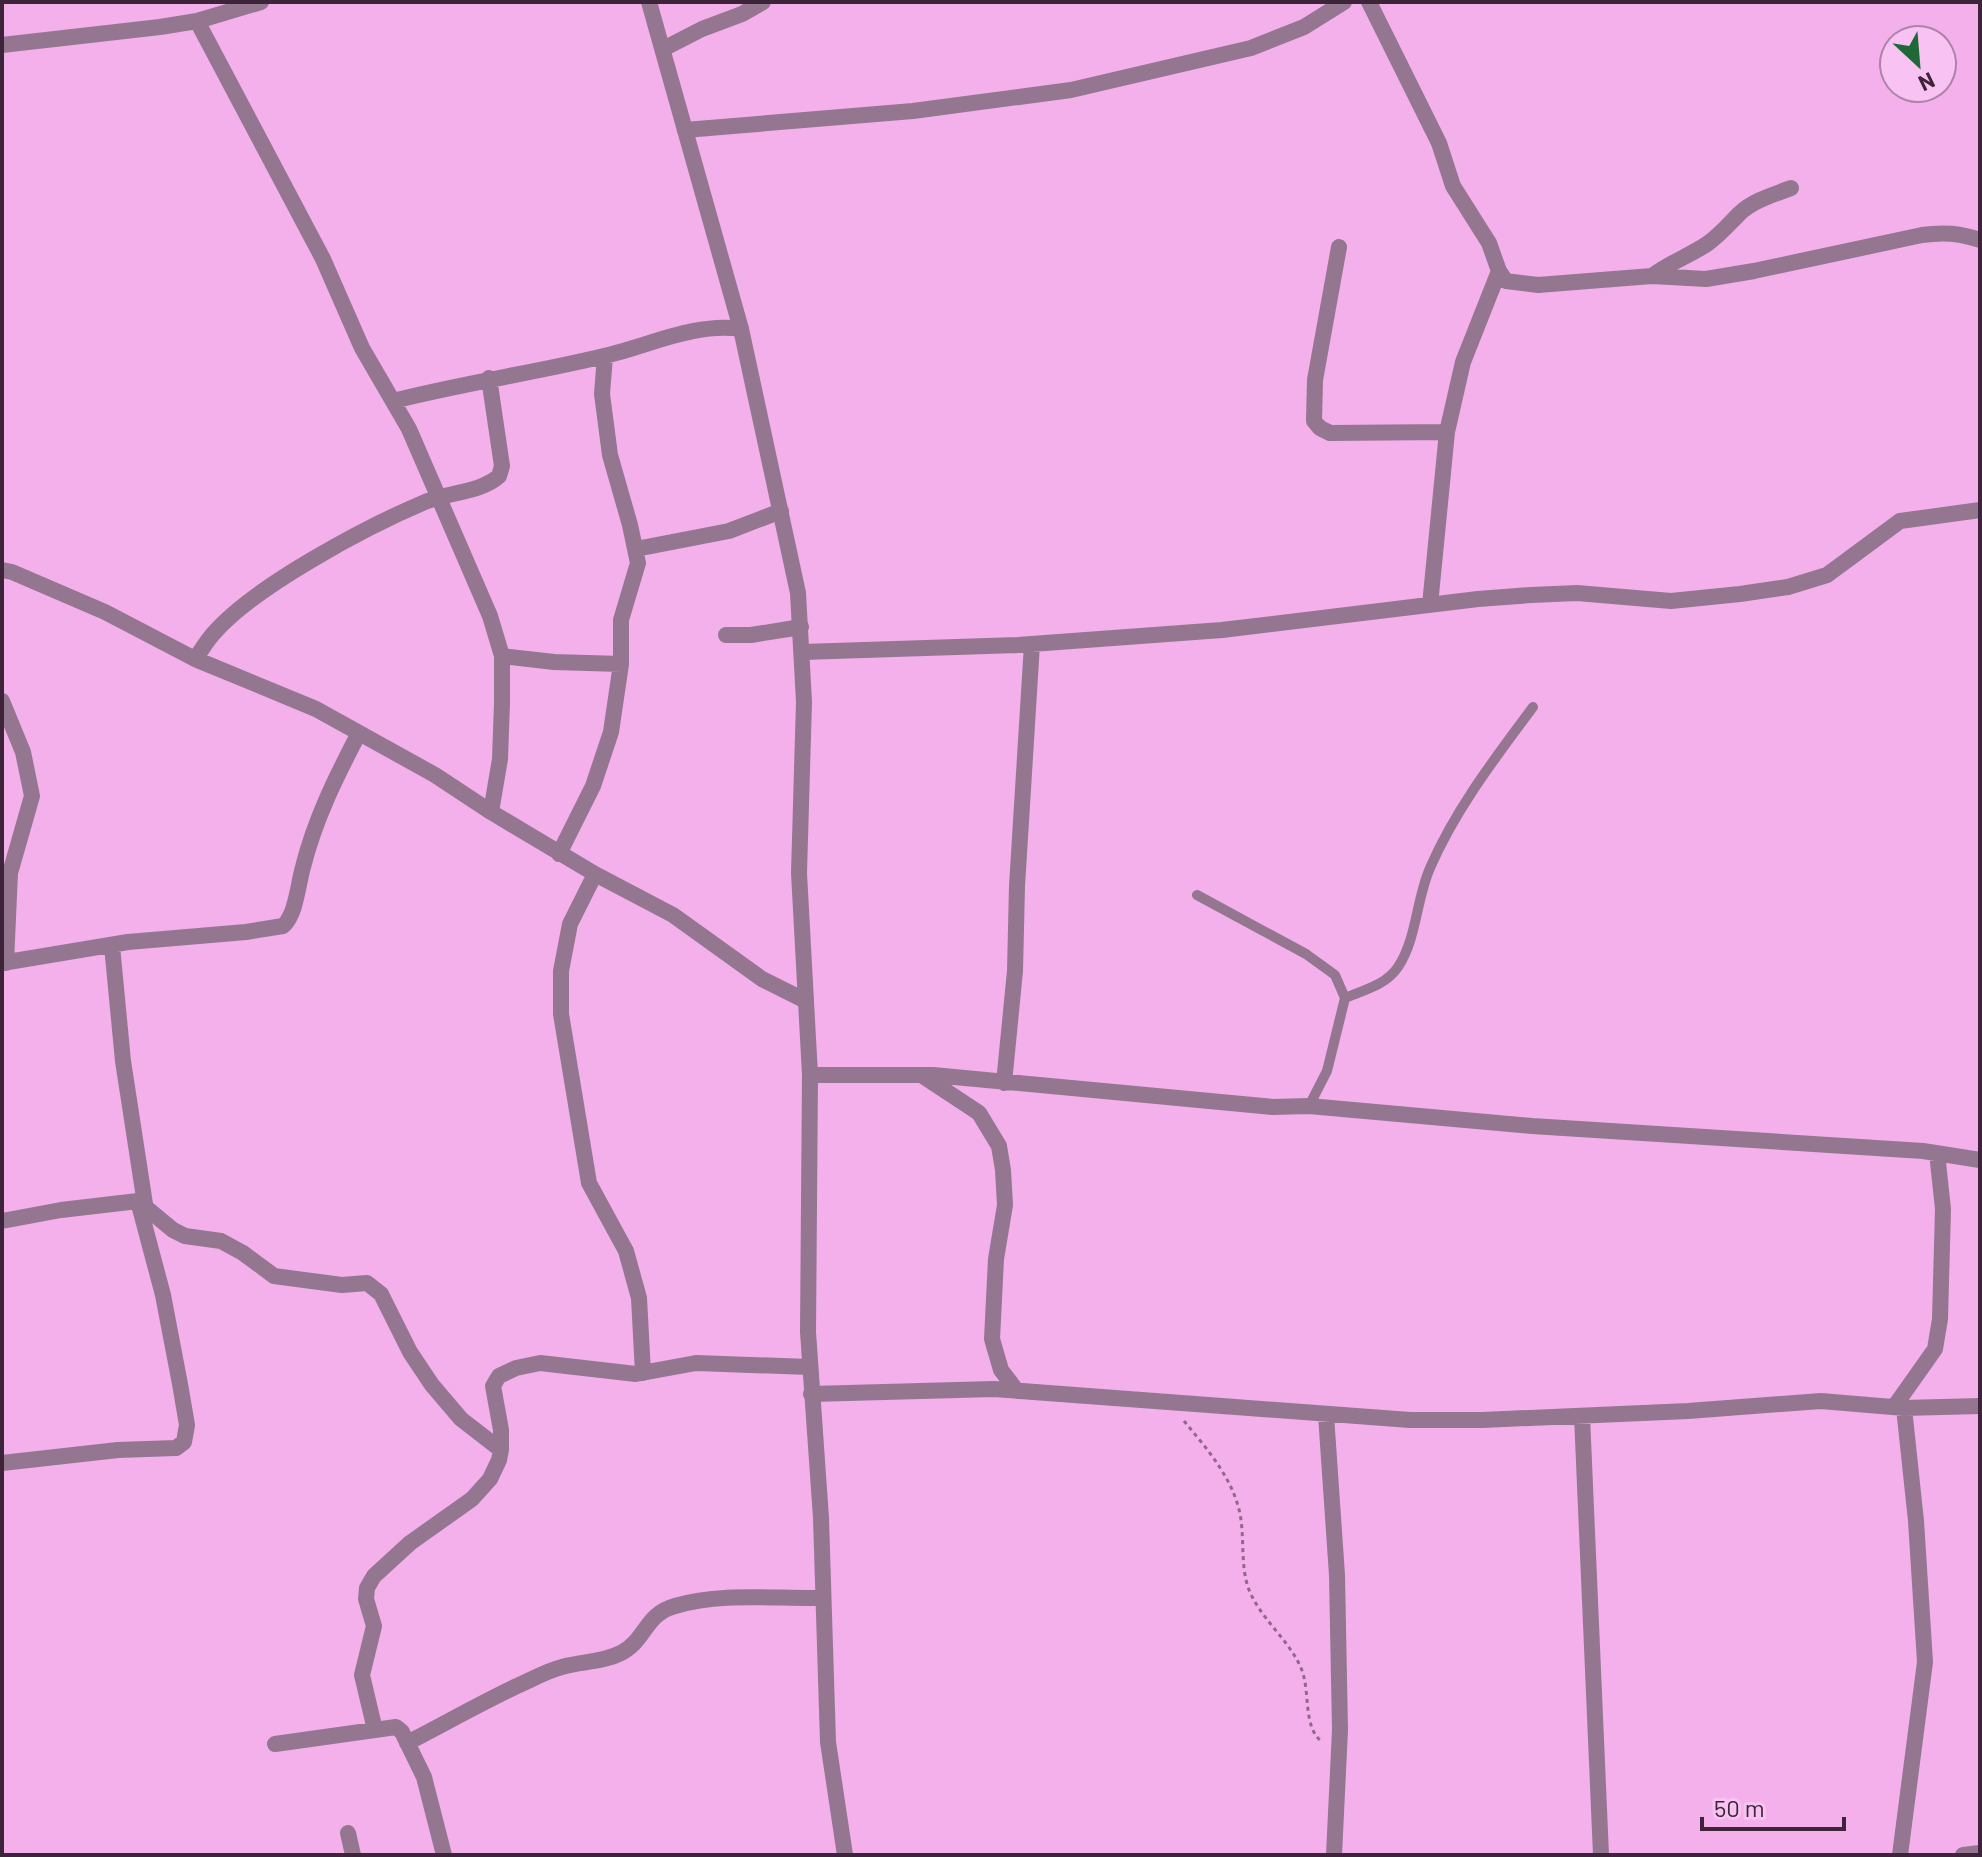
<svg xmlns="http://www.w3.org/2000/svg" width="1982" height="1857" viewBox="0 0 1982 1857" font-family="Barlow,sans-serif">
	<style>
		.lines { fill: none; stroke-linecap: round; stroke-linejoin: round }
		.path { stroke: #92668d; stroke-width: 3; stroke-dasharray: 4 4; stroke-linecap: butt }
		.service { stroke: #947690; stroke-width: 10 }
		.minor { stroke: #947690; stroke-width: 16 }
		.tertiary { stroke: #947690; stroke-width: 16 }
	</style>
	<rect width="100%" height="100%" fill="#f3b0eb"/>
	<g class="lines">
		<path class="path" d="M1184 1421C1208 1450 1236 1482 1241 1520 1244 1542 1241 1566 1248 1587 1259 1618 1288 1638 1301 1668 1311 1691 1302 1726 1322 1742"/>
		<path class="service" d="M1197 895 1306 954 1335 975 1345 998 1327 1071 1309 1106
			M1345 998C1364 990 1386 985 1398 967 1417 938 1416 900 1430 868 1455 810 1495 758 1533 707"/>
		<path class="minor" d="M1369 2 1439 143 1453 186 1489 243 1499 271 1506 281 1538 285 1652 276 1706 279 1754 271 1922 235C1943 232 1959 233 1980 240
			M197 21 323 259 362 348 409 429 490 616 502 656V703L500 759 491 812
			M2 45 160 27 197 21 261 2
			M663 49 702 29 742 14 763 2
			M685 130 913 111 1071 90 1251 48 1304 27 1344 2
			M1339 247 1315 380 1314 421 1320 428 1330 433 1447 432
			M1652 276C1669 263 1689 256 1707 244 1720 235 1729 224 1740 213 1754 200 1773 195 1791 188
			M393 401C463 383 534 373 604 356 648 346 696 322 741 329
			M636 549 729 531 781 511
			M2 570 12 572 105 612 195 659 316 709 435 775 491 812 595 874 673 915 762 979 806 1001
			M1430 605 1447 432 1463 362 1499 271
			M726 635H751L801 627
			M803 652 1018 645 1222 630 1478 599 1531 595 1577 593 1671 601 1740 594 1788 587 1827 575 1900 521 1980 510
			M502 656 554 662 621 664
			M195 659C201 651 206 642 213 634 253 587 366 527 425 502 448 492 480 493 499 476L502 466 489 378
			M2 701 23 752 32 796 10 873 6 963
			M559 854 593 786 611 732 621 664V620L638 563 630 525 610 455 602 394 605 356
			M595 874 570 924 561 971V1014L589 1183 626 1251 639 1298 643 1373
			M112 946 123 1061 145 1204
			M2 963 128 942 246 932 283 926C296 915 298 884 303 867 315 819 336 777 359 733
			M810 1075H933L1273 1107 1309 1106 1532 1126 1923 1151 1980 1160
			M923 1076 979 1113 999 1146 1003 1170 1005 1205 996 1259 992 1339 1001 1370 1017 1391
			M1004 1083 1015 971 1017 886 1032 644
			M2 1221 61 1210 138 1201 173 1230 185 1236 221 1241 243 1253 274 1276 342 1285 367 1283 381 1294 410 1352 432 1385 461 1419 501 1450
			M811 1394 994 1389 1410 1420H1482L1688 1411 1821 1401 1904 1408 1980 1406
			M1894 1407 1935 1349 1940 1319 1943 1209 1937 1153
			M1326 1415 1337 1575 1340 1730 1334 1855
			M1582 1416 1601 1855
			M2 1463 118 1450 176 1448 184 1442 187 1425 180 1384 163 1295 138 1201
			M375 1730 362 1675 374 1626 366 1599 367 1588 374 1576 410 1543 472 1499 490 1479 499 1460 501 1450V1430L493 1386 499 1376 516 1368 540 1363 636 1374 696 1363 810 1367
			M407 1743C444 1724 479 1704 517 1686 531 1680 546 1671 562 1667 582 1661 601 1663 621 1653 646 1640 645 1614 675 1606 721 1592 774 1599 822 1598
			M275 1744 396 1727 402 1732 424 1777 444 1855
			M348 1833 353 1855
			M1900 1855 1925 1662 1916 1521 1904 1408
			M1963 1855 1980 1853"/>
		<path class="tertiary" d="M649 2 741 329 798 593 804 702 799 873 810 1075 808 1332 821 1518 828 1742 845 1855"/>
	</g>
	<rect width="1982" height="1857" fill="none" stroke="#3d243b" stroke-width="8"/>
	<g transform="translate(1918 64) rotate(154)"><circle r="38" fill="#f8c3f2" stroke="#ad83a9" stroke-width="2"/>
	<path d="M0-6L14 30L0 20L-14 30Z" fill="#1f6937"/>
	<text y="-12" font-size="22" font-weight="bold" text-anchor="middle" fill="#3d243b">N</text>
	</g>
	<path d="M1702 1817v12h142v-12" fill="none" stroke="#3d243b" stroke-width="4"/>
	<text x="1714" y="1817" font-size="24" fill="#3d243b" stroke="#f8c3f2" stroke-width="6" paint-order="stroke">50 m</text>
</svg>
